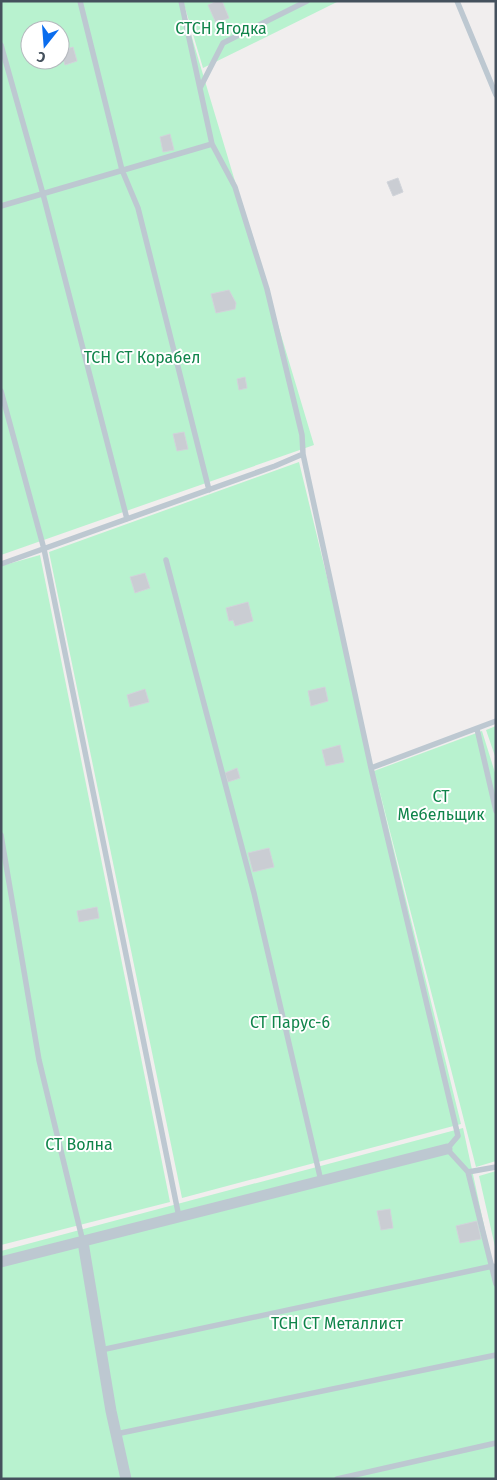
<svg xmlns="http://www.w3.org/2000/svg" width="497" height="1480" viewBox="0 0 497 1480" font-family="'Fira Sans',sans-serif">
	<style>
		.green { fill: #b8f2cf; fill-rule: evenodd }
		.building { fill: #cacdd3; stroke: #d1d4da }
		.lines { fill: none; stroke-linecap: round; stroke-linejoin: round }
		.lane { stroke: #bdc8d1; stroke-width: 5.5 }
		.street { stroke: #bdc8d1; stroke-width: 11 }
		.labels { text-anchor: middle; stroke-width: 4; stroke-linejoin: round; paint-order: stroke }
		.park-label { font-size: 16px; fill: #0f844a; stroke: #fff }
	</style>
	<rect width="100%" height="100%" fill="#f1eeee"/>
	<path class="green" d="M1 1H181L314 445 1 555ZM30 30H60V60H30Z
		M183 1H339L203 68Z
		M299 462 374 771 482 731 496 776V1161L476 1167 375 773 461 1124 182 1198 49 552Z
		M40 555 170 1202 1 1245V566Z
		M496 726V759L486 730Z
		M463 1128 496 1281V1479H1V1251Z
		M496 1171V1251L479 1176Z"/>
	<path class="building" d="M217 1H222L229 18 216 23 208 5Z
		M73 47 77 61 65 65 61 51Z
		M170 134 174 150 163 152 160 137Z
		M398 178 403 192 393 196 387 182Z
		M229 290 236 303 235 309 216 313 211 294Z
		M245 377 247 388 239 390 237 379Z
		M184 432 188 449 177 451 173 434Z
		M145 573 150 588 135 593 130 577Z
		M248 602 253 621 235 626 233 620 229 621 226 608Z
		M325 687 328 701 311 706 308 691Z
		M145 689 149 702 130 707 127 695Z
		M340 745 344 762 326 766 322 750Z
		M237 768 240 778 228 782 225 773Z
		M269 848 274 867 253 872 248 853Z
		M97 907 99 918 79 922 77 911Z
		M390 1209 393 1228 381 1230 377 1211Z
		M477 1221 481 1239 460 1243 456 1226Z"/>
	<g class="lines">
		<path class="lane" d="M80 1 122 170 138 208 209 490
			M457 1 496 95
			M1 45 43 194 127 519
			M200 88 223 43 307 1
			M1 206 212 144
			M1 391 44 549 179 1217
			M303 454 371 768 458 1136 447 1149 468 1172 496 1284
			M166 560 254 893 321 1181
			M1 564 275 466 303 454 302 435 267 289 235 187 212 144 181 1
			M477 729 496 811
			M371 768 496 721
			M1 835 39 1060 83 1242
			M468 1172 496 1167
			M101 1350 493 1266
			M116 1434 496 1355
			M337 1479 496 1443"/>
		<path class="street" d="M83 1242 111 1411 126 1479
			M1 1262 447 1149"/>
	</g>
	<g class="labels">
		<g class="park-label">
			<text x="221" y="34">СТСН Ягодка</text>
			<text x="142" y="363">ТСН СТ Корабел</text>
			<text x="441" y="802">СТ<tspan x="441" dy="18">Мебельщик</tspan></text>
			<text x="290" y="1028">СТ Парус-6</text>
			<text x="79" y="1150">СТ Волна</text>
			<text x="337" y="1329">ТСН СТ Металлист</text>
		</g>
	</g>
	<rect width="497" height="1480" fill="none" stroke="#45515d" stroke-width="5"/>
	<g transform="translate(45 45) rotate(197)"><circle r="24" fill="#ffffff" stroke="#b5b9be"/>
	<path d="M0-4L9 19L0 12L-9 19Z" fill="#0a6dee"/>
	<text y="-8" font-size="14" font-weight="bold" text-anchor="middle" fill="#45515d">С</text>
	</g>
</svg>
